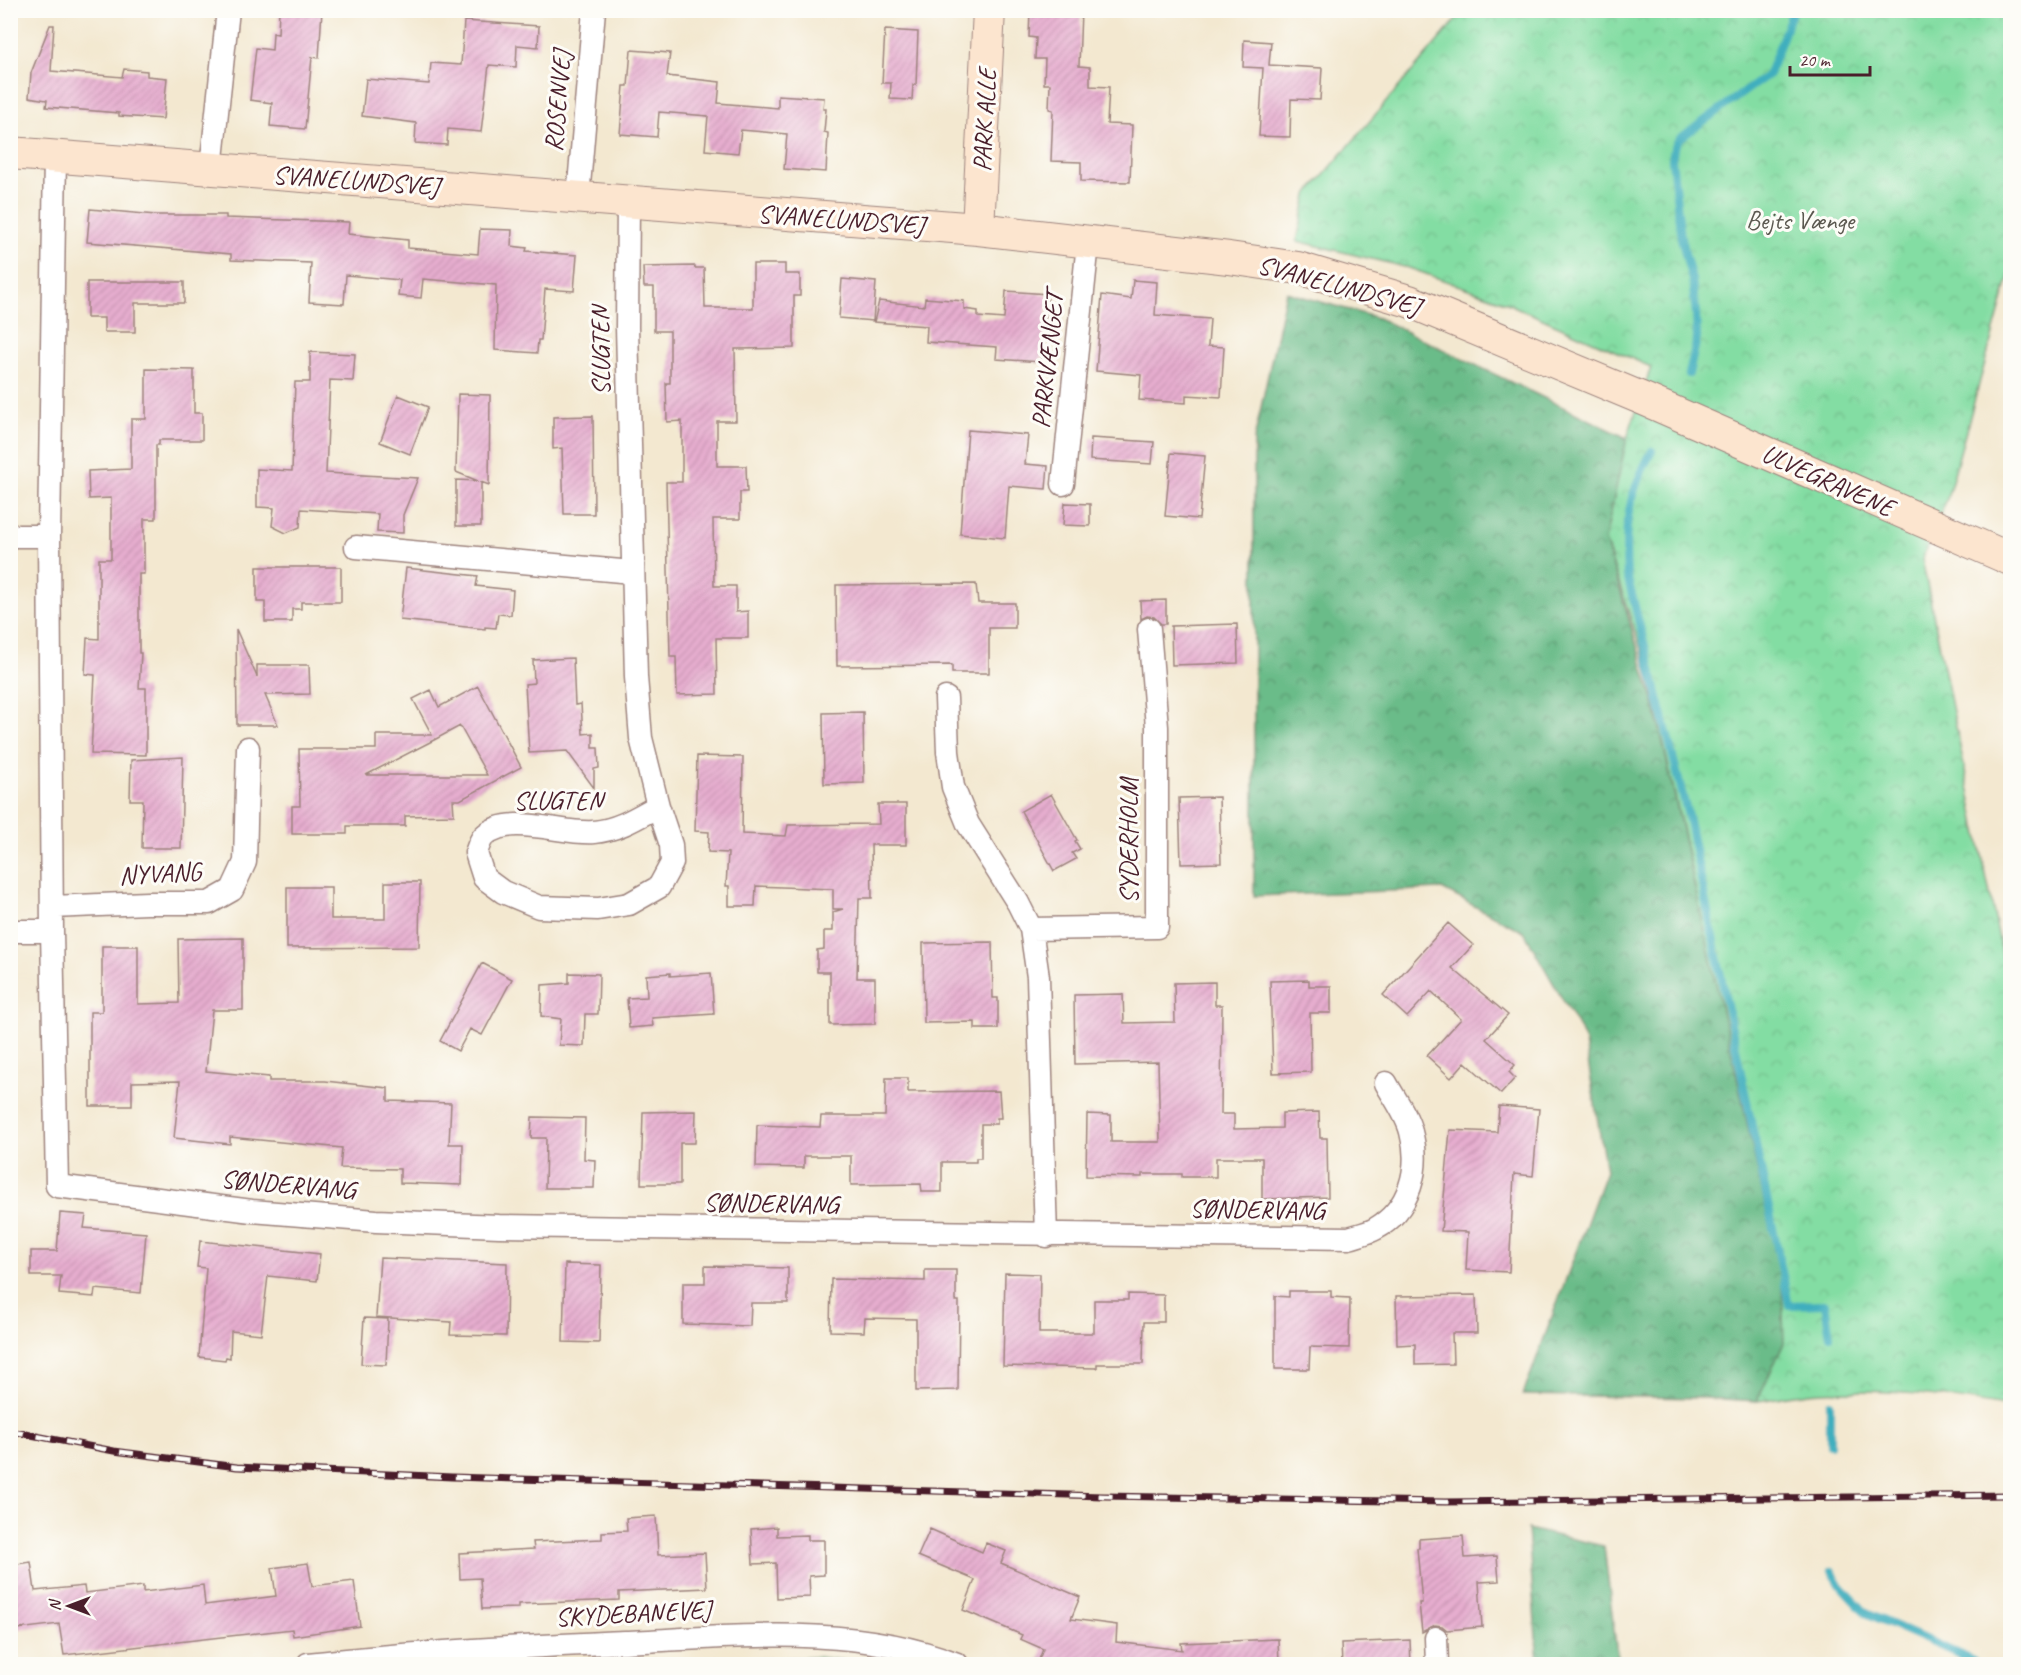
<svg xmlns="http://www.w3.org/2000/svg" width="2021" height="1675" viewBox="0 0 2021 1675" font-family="Caveat,sans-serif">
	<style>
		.forest { fill: url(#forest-crowns); stroke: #5a6e5a; stroke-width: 1.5 }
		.park { fill: url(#park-crowns); stroke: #667e67; stroke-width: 1.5 }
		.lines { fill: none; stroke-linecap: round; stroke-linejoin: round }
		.stream { stroke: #41aebe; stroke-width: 8 }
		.building { fill: url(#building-hatch); fill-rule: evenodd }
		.street-casing { stroke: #9e847e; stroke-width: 25 }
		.secondary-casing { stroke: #9e847e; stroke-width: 34 }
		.street { stroke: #fff; stroke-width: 22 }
		.secondary { stroke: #fce5cf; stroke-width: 32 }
		.rail-casing { stroke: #4a1f2b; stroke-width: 7 }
		.rail { stroke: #fdfcf7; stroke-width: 4.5; stroke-dasharray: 14; stroke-linecap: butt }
		.labels { text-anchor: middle; stroke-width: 6; stroke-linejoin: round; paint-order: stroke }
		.street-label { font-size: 26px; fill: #4a1f2b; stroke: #fdfcf7 }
		.park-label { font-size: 26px; fill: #5b584f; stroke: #fdfcf7 }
	</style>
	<defs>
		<pattern id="forest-crowns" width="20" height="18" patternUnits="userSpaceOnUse" patternTransform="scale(1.5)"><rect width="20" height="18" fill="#6abc89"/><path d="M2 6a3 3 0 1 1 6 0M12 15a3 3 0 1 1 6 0" fill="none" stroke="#599870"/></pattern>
		<pattern id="park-crowns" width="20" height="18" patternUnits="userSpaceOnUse" patternTransform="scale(1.5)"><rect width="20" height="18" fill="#83dda3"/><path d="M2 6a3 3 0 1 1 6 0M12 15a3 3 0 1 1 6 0" fill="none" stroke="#73bd8c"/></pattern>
		<pattern id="building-hatch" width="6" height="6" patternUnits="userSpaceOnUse" patternTransform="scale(1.5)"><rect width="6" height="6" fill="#e6adcf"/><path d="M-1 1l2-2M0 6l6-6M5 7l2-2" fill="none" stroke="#c794b2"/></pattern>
	</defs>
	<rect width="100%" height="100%" fill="#fdfcf7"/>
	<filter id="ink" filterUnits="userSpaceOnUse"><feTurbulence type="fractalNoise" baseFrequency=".0167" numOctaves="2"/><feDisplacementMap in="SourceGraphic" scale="12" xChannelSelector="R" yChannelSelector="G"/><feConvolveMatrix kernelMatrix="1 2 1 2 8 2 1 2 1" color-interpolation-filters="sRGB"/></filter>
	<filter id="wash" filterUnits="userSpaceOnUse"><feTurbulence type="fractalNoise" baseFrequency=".008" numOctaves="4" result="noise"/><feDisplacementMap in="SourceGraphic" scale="24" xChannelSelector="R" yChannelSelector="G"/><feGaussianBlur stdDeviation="1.35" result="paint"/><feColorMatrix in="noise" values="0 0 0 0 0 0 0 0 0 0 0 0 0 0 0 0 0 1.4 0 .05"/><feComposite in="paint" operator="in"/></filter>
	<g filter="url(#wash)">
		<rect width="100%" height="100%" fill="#f3e8d0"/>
		<path class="forest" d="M1286 292 1378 318 1627 438 1605 540 1654 703 1782 1281 1784 1343 1757 1401 1705 1398 1523 1395 1606 1171 1584 1037 1524 932 1442 889 1254 896V440Z
			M1528 1529 1604 1546 1618 1664H1538Z"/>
		<path class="park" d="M1458 11H2010V273L1947 499 1922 559 2010 993V1407C1948 1396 1885 1388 1822 1392 1800 1393 1779 1398 1757 1401L1784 1343 1782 1281 1647 668 1605 540 1627 438 1651 367 1500 300 1409 268 1297 241 1307 195 1455 21Z
			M819 1657 867 1664H655Z"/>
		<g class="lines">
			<path class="stream" d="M1689 374 1697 338 1696 314 1692 280 1681 238 1672 160 1674 148 1679 139 1769 74 1793 10
				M1652 451C1627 496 1624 525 1627 575L1688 816 1789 1305 1825 1304 1830 1336
				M1830 1403V1445
				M1832 1571 1841 1586 1866 1613 1974 1661 1976 1664"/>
		</g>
		<g id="blocks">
			<path class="building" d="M279 10H322L319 58 312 57 305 129 270 126 272 103 250 100 256 48 272 50 273 33 278 34Z
				M1030 10H1081L1079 66 1090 67V86L1109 87 1107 124 1132 125 1130 182 1081 181V162L1051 161 1053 110 1049 109 1050 84H1044L1045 59H1035L1036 38 1029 37Z
				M464 21 539 26 538 47 517 45 516 67 489 65 481 132 448 129 447 145 415 143 416 123 362 116 366 79 429 84 431 63 461 65Z
				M50 25H54L51 71 122 77 124 69 147 71V76L167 78 163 119 119 116V113L46 107 47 100 29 97 31 73Z
				M885 30 918 32 916 85H913L912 100 890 99 891 83H882Z
				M1244 40 1271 42 1269 65 1322 68 1320 100 1291 99 1290 137 1259 136 1263 68 1243 67Z
				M631 50 670 53 667 76 720 82 718 103 778 108V95L824 98 823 109H826L824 132 828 133 826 172 784 169 787 134 741 130 738 153 705 150 708 116 659 112 657 137 620 134 624 86H628Z
				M90 209 156 215H226V218L349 222 348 234 408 240V248L478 254 480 229 512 230 511 246 527 248 526 251 577 255 574 291 545 289 541 340H538L537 353 495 350 496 285 423 279 421 298 398 296 400 280 346 275 344 304 309 302 311 263 231 260V254L87 242Z
				M753 264H785V274H800V296H794V348L735 349 736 421H717V466H746L747 492H740V519H713L714 586H736V612L748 611V638H716L717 694 677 695 676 657H670L666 482H682V421L667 422 666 383H670V331H654V287H644L643 267 695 266V268H704L705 308H753Z
				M842 279 876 282 873 321 839 318Z
				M1133 280 1157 282 1155 315 1210 319 1208 346 1224 347 1221 397 1186 395V403L1139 400 1141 375 1096 371 1102 295 1131 299Z
				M87 282H184V303H135V332H104V318H87Z
				M1006 291 1048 294 1041 362 996 359 997 347 926 342 927 326 874 322 879 301 924 306 925 298 964 301V309L978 311V317L1004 319Z
				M310 352 355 354 353 381 330 380 326 473 418 478 403 515V533L377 532 378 514 301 509 300 527 286 533 272 526 274 508 257 507V469L292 471 295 382H310Z
				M146 369 194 370V413H202V440H159V445H156V519H144V574H139V653H141L139 688H146V755L91 754 95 675 85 674 87 638 99 639V559H111V498L89 499 88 471 131 469V419H146Z
				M458 394 490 395 489 485 481 482V526H456V480L478 481 456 472Z
				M398 395 428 407 410 454 380 442Z
				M593 416 594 514H564L562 448 553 449V417Z
				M968 430 1028 435 1025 464 1048 466 1046 489 1009 486 1005 538 960 534Z
				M1091 438 1154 442 1152 464 1090 460Z
				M1171 453 1205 456 1199 519 1165 516Z
				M1065 503 1090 504V526L1063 525Z
				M257 567H341V602H301V609H292V622H265V602H257Z
				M406 568 478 576 476 586 513 590 511 615 498 614 496 628 485 627V629L400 620Z
				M976 584 978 603H1015V628H989V673H952V665L837 666 836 585Z
				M1166 600V624H1161L1154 617 1147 616 1141 619 1140 601Z
				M1237 624 1238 663 1172 665 1171 626Z
				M236 629 257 677V665H309L310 694 265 695 278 725H237Z
				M573 658 575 705 581 704 583 734 593 733V748H598L599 768 594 769V788L567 751 529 753 525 684 534 683 533 660Z
				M478 686 521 767 460 800H453L454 815 405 816V826H347V834H292V806H300L299 749H376V735H432L413 699 431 690 439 707ZM460 726 487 775H366L434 740Z
				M863 712 864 783 824 784 823 713Z
				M697 756 743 757 742 834 786 836 788 825 879 824 878 804H906V845H871L872 898H859L857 978H875V1024L830 1025V972H817V950L824 949V931H833V912L843 909H833V889L756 886 755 906H729V886H726L728 853 708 852 709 832 695 831Z
				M183 757 181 848H142L143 800H130L131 760Z
				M1051 794 1077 840 1075 841 1080 849 1072 853 1076 859 1054 871 1021 811Z
				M1219 797 1221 863 1181 864 1179 798Z
				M385 882H420L419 947 287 948V887H331V919H385Z
				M1448 923 1473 945 1452 968 1508 1015 1486 1039 1515 1065 1509 1072 1515 1078 1501 1094 1465 1062 1451 1078 1427 1056 1461 1019 1431 991 1407 1017 1383 995Z
				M243 938V1010H212L206 1071 269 1077V1081H325L388 1088V1101L451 1103 449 1144H463L462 1185 400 1183V1169L340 1168 342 1148 230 1137V1144L174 1138 180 1081 132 1082V1106H90V1012H102V946H138V1004L179 1003 178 939Z
				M992 942 993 998H998V1029H975V1022L924 1023 923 943Z
				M482 963 512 979 482 1035 470 1029 458 1051 440 1041Z
				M569 973 599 974 598 1014H585L584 1046 559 1045 561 1019 541 1016 542 985 569 983Z
				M670 973V976L711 973 714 1014 652 1018 653 1026 629 1028 627 998 647 997 646 975Z
				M1309 980V986H1331V1013H1310L1311 1072 1273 1073 1270 981Z
				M1215 982V1005H1222L1221 1114H1234V1129L1282 1128V1113L1319 1112 1320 1138H1327L1328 1197 1262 1199V1158H1216V1177H1182V1174H1142V1177L1086 1176 1087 1114 1111 1115V1142H1160L1158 1062 1075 1064 1074 995 1123 994 1124 1023 1175 1022 1174 983Z
				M886 1078H908V1092L999 1091 1001 1118H997V1124H981V1158H976V1162H942V1192H922L921 1184 851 1185V1156H804V1168L756 1167 757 1125 820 1127 821 1116H885Z
				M1499 1106 1539 1109 1533 1176 1514 1174 1509 1272 1466 1270 1468 1232 1441 1231 1450 1130 1497 1132Z
				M696 1111 695 1143H680V1184H641L643 1112Z
				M532 1117 585 1118 584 1159 595 1160 594 1188H545L546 1138H531Z
				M60 1213 86 1215 84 1228 146 1233 141 1293 95 1289 94 1297 59 1294 61 1276H31V1251H57Z
				M200 1241 320 1254 317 1281 268 1276 261 1334 231 1331 230 1358 226 1357 225 1360 199 1357 206 1268 197 1267Z
				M380 1258 507 1263 506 1336 450 1335 451 1322 376 1317Z
				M565 1264 601 1265 599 1343 563 1342Z
				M705 1266 788 1268V1303H751L750 1326 683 1324V1283H705Z
				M925 1270H956V1301H959L958 1390 916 1391V1319L865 1318 864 1332 830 1331 831 1279 925 1281Z
				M1005 1273 1040 1274 1039 1333H1094V1300H1128V1294L1164 1295V1322H1144L1143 1364H1097V1368L1003 1366Z
				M1289 1291H1331V1297L1350 1298 1349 1348 1310 1347 1309 1369H1275V1296L1289 1297Z
				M1476 1295 1477 1333H1452L1453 1364 1415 1365V1344L1397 1345 1396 1296Z
				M364 1318 388 1319 386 1365 361 1364Z
				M656 1516 658 1555 705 1553 707 1588 619 1592V1600L518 1604V1608L482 1609 480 1578 460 1579 459 1553 534 1549 533 1542 602 1539V1532L627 1531 626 1518Z
				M777 1527V1536L808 1535V1540H824V1575L809 1576 810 1597 777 1598 776 1563 753 1564 751 1529Z
				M930 1529 982 1552 986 1543 1006 1551 1001 1563 1080 1597 1071 1619 1117 1625 1116 1642 1182 1650 1181 1643 1278 1639 1279 1663 1037 1665 1043 1649 1020 1639 1022 1635 963 1610 975 1580 918 1556Z
				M1463 1536 1465 1558 1497 1556 1499 1581 1479 1582 1482 1627 1447 1630 1442 1626 1435 1625 1422 1632 1419 1603H1422L1417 1548H1419V1539Z
				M31 1562 35 1591 84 1586 85 1593 143 1586V1592L203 1585 205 1605 276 1596 272 1568 308 1563 312 1586 354 1581 360 1626 293 1636 292 1629 64 1655 59 1624 10 1630V1565Z
				M1410 1640 1411 1665H1342L1341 1643Z"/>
		</g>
	</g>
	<g filter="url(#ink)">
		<use href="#blocks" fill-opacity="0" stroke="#9e847e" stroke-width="1.5"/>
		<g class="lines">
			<g class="street-casing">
				<path id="street" d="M55 157 49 536 52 931 57 1186 252 1211 376 1221 499 1226 1349 1238C1358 1235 1368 1233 1375 1229 1410 1210 1421 1168 1411 1132 1407 1115 1394 1098 1386 1083
					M211 168 228 10
					M578 197 594 10
					M628 202 627 327 636 677 641 738 658 806 671 845 672 863 659 887 629 904 598 909 539 907 503 892 484 878 476 853C478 847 480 840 484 836 509 812 563 835 594 832 618 830 638 817 658 806
					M1063 484 1088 243
					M10 536H49
					M356 547 632 572
					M946 698 948 752 953 787 968 824 1018 903 1031 929 1038 977 1046 1236
					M52 907 147 903H209L232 890 245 862 248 748
					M1031 929 1157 927V727L1149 629
					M10 931H52
					M1436 1638 1437 1664
					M308 1664C413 1652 519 1647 625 1642 735 1637 853 1623 957 1664"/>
			</g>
			<g class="secondary-casing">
				<path id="secondary" d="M10 153 978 229 1229 258 1298 268 1409 301 1646 400 2010 559
					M978 229 989 10"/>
			</g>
			<use href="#street" class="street"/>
			<use href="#secondary" class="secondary"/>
			<g class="rail-casing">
				<path id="rail" d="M10 1431 114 1451 237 1467 452 1477 1103 1496 1445 1502 2010 1495"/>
			</g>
			<use href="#rail" class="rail"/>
		</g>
	</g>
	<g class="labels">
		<g class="street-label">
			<text transform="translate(557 101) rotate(-85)" y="9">ROSENVEJ</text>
			<text transform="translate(984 120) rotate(-87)" y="9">PARK ALLE</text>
			<text transform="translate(356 180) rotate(4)" y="9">SVANELUNDSVEJ</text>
			<text transform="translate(841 219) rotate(4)" y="9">SVANELUNDSVEJ</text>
			<text transform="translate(1339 285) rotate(15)" y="9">SVANELUNDSVEJ</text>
			<text transform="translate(600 351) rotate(-91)" y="9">SLUGTEN</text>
			<text transform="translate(1047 360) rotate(-84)" y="9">PARKVÆNGET</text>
			<text transform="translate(1828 480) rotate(24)" y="9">ULVEGRAVENE</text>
			<text x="558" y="809">SLUGTEN</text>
			<text transform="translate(1128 841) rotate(-90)" y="9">SYDERHOLM</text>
			<text transform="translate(160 873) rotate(-3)" y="9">NYVANG</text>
			<text transform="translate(288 1184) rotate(5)" y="9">SØNDERVANG</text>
			<text transform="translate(771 1203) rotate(1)" y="9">SØNDERVANG</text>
			<text transform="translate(1257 1209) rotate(1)" y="9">SØNDERVANG</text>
			<text transform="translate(633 1613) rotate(-3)" y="9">SKYDEBANEVEJ</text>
		</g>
		<g class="park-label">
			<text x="1800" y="229">Bejts Vænge</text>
		</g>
	</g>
	<rect width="2021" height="1675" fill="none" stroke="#fdfcf7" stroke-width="36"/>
	<g transform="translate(69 1606) rotate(270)" stroke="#fdfcf7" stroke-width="4.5" paint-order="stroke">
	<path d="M0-4.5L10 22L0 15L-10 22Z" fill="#4a1f2b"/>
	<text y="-9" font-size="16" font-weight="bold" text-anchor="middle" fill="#4a1f2b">N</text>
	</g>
	<path d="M1790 66v9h80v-9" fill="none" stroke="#4a1f2b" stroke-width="3"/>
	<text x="1799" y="66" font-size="18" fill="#4a1f2b" stroke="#fdfcf7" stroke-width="4.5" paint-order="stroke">20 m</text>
</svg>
